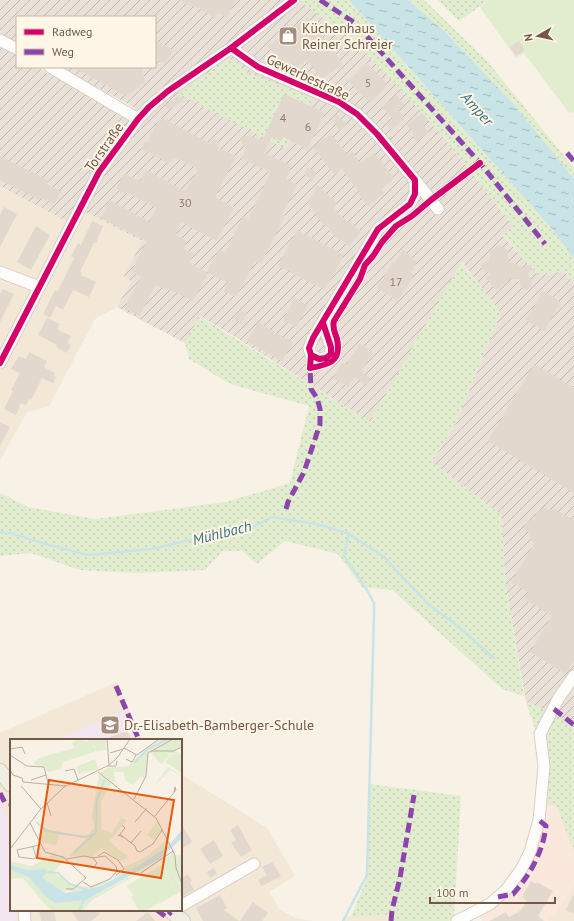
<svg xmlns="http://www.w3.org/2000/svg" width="574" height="921" viewBox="0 0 574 921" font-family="'PT Sans',sans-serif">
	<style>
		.residential { fill: #f3e7d6 }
		.commercial { fill: #fbe8dc }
		.industrial { fill: url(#industrial-furrows) }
		.education { fill: #f3e6f0 }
		.grass { fill: url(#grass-dots) }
		.pitch { fill: #e2edd0 }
		.water { fill: url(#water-ripples) }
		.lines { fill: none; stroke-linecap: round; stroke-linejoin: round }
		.stream { stroke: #c8e4e7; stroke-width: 2.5 }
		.building { fill: #e3d8ce }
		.minor-casing { stroke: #d8cec5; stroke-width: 13 }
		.major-casing { stroke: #d5ccc4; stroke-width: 16 }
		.minor { stroke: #fefdfb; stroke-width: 11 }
		.major { stroke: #f2ede3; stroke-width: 14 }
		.quiet { stroke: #8e44ad; stroke-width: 5; stroke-dasharray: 10 5; stroke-linecap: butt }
		.cycleway-casing { stroke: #fff6e7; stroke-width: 8 }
		.cycleway { stroke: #d6006c; stroke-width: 6 }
		.labels { text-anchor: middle; stroke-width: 4; stroke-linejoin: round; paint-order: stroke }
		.number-label { font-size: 12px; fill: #927a6b }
		.poi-label { font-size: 14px; fill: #745847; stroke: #fff6e7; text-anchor: start }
		.street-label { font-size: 14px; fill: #745847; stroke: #fff6e7 }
		.water-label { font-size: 15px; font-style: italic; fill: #3d7582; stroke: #fff6e7 }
		.inset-river { fill: none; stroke: #c8e4e7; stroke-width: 2 }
		.inset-road { fill: none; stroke: #bfafa1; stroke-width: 1 }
		.view { fill: #e8590c; fill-opacity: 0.15; stroke: #e8590c; stroke-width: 2 }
		.inset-edge { fill: none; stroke: #745847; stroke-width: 2 }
	</style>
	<defs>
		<pattern id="industrial-furrows" width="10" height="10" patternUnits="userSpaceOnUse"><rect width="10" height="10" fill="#e9e0d7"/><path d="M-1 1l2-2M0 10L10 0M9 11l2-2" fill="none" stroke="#c1b8b0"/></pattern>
		<pattern id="grass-dots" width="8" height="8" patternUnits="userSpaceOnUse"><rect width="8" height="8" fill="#e2edd0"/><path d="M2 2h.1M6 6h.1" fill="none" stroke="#c5cdb4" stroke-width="1.8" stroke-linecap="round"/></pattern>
		<pattern id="water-ripples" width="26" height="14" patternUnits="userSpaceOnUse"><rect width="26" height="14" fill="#c8e4e7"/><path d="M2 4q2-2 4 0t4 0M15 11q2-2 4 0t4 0" fill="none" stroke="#a7bcbd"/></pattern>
	</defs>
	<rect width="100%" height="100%" fill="#f7f1e6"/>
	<path class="residential" d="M0 186 68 221 76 207 142 241 125 276 131 280 117 307 95 319 49 406 27 412 0 460Z
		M117 682 142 740H11V910H181V774L267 828 295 876 269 892 279 909 295 918 313 921H0V733Z
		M574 884V921H547L557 912Z
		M388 915 389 921H342L344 917Z"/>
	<path class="commercial" d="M538 803 556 806 574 851V884L557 912 547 921H482L476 908 504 885 520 863 528 845Z"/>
	<path class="industrial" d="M0 0H299L346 34 396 84 437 129 514 227 502 235 539 276 563 271 574 282V728L557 715 526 702 505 581 502 516 432 462 455 425 501 313 462 262 370 422 232 335 200 316 185 343 117 307 131 281 124 276 142 241 76 207 68 222 0 186V47L17 56V67H37L125 116 135 108 60 67H155V17H17V43L0 33Z"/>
	<path class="education" d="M123 710 136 740H59V739Z
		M0 799 8 821 11 910H15L16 915 15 921H0Z"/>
	<path class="grass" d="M304 0H349L553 230 574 259V282L563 271 539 276 502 234 513 226 437 129 396 84 346 34 300 2Z
		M408 0H424L487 61 574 168V179L512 102 443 30Z
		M438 0H489L459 21Z
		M230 59 238 63 244 71 313 98 286 149 179 94 222 62Z
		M461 262 501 313 455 425 432 462 502 516 505 581 524 696 502 689 392 590 362 587 338 554 285 541 257 564 242 551H223L205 570 137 573 80 570 31 553 0 556V493L28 507 95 519 226 502 290 483 309 406 230 384 189 359 185 343 199 316 370 422Z
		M526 702 557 715 574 728V851L556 806 538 803V746L535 729Z
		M370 784 461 796 454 919 448 921H389L388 915 351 917 368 875Z"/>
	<path class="pitch" d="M489 0H574V114L572 111 569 113 524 53 516 58 480 7Z"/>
	<path class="water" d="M349 0H408L443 30 512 102 574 179V259L553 230Z"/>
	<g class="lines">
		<path class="stream" d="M0 532 10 533 53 546 88 555 152 549 193 539 251 528 272 517 317 524 349 534 384 557 428 604 455 624 494 658
			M343 921 367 875 374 614V603L367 590 344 556 349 534"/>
	</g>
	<path class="building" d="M179 0H236L227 17 218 13 215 18 195 6 194 8Z
		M308 17 343 64 322 79 307 60 297 68 278 60 268 46Z
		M155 40 173 50 165 64 155 58Z
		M519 41 525 50 516 56 510 47Z
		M366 63 388 85 371 102H369L348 81Z
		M73 67H142L145 82 126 96Z
		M284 94 325 113 307 149 283 137 281 141 272 137 264 153 292 166 286 179 297 185 282 214 285 215 261 264 255 261 236 297 224 291 228 283 207 272 219 249 225 253 243 216 248 219 270 174 267 172V170L241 158 245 150 240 138 249 135 262 141Z
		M396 95 404 105 398 110 405 119 391 130 387 125 393 120 382 107Z
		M178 96 184 100 169 110 165 105Z
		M422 113 428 121 423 125 429 132 417 142 412 136 414 133 407 125Z
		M336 114 348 125 340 131 333 121Z
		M160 117 211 144 214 139 220 142 217 147 236 156 215 197 234 208 216 241 181 222 176 235 187 241 184 249 194 254 189 263 208 273 193 301 167 288 166 290 156 285 139 316 124 308 141 277 131 272 147 241 101 218 109 200 149 222 156 208 128 193 127 195 116 189 124 173 140 181 146 170 185 191 189 184H190L198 169 173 157 171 161 168 163 141 149 144 142 147 143Z
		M331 134 348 155 352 151 361 163 374 153 394 178 381 189 384 193 368 206 359 194 360 193 342 169 335 175 313 147Z
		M0 156 49 181 47 184 61 192 54 204 40 197 39 200 0 180Z
		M308 167 317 172 313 180 304 175Z
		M317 185 337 203 333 210 361 231 349 246 329 231 330 229 315 216 317 213 310 208 308 203Z
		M4 207 17 214 0 247V215Z
		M92 221 103 226 96 243H94L80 272 82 273 81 275 96 282 89 297 73 290 63 310 56 306 50 318 43 314 55 290 58 291 74 258 71 256 78 243 81 245Z
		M36 226 50 235 31 270 17 262Z
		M297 230 344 255 325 290 278 266Z
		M497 246 504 247 507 250 508 253 509 262 517 264 522 268 526 265 530 266 531 270 527 274 532 281 530 288 526 290 521 288 519 279H510L496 290 486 278 491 274 483 270 481 265 484 262 490 260 491 251Z
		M403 250 413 257 412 259 417 262 411 273 414 275 398 301 377 288 393 262 395 263Z
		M3 289 14 294 0 322V294Z
		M543 291 561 302 544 331 526 320Z
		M295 298 308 306 296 327 283 320Z
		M240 310 247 314 241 324 234 320Z
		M47 318 60 324 57 329 71 336 67 343 71 345 67 353 56 347 57 345 38 335Z
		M258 322 293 343 282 361 247 341Z
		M360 344 373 352 361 372 371 378 367 385 354 377 348 387 333 378 342 363 346 365Z
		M29 352 47 361 44 367 55 373 54 376 56 377 53 383 42 378 31 400 29 399 26 405 21 403 16 415 4 409 13 391 11 390 20 373 11 369 19 356 26 359Z
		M534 364 574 388V493L488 441Z
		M0 422 10 427 0 446Z
		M543 508 553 511 554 509 574 520V660L566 674 530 652 552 616 524 599 528 592 511 582 534 544 530 538V533L524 529 525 524 528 521 534 520 537 512Z
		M127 730 131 740H104Z
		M181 823 192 842 181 849Z
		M238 825 244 835H243L252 850 241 857 231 843 236 840 230 830Z
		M214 840 223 856 210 864 200 849Z
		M272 862 281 876 262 886 258 880 267 875 262 867Z
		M214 868 217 874 210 878 207 872Z
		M188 874 192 881 190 883 194 890 181 898V879Z
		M531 881 536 884 537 882 553 891 538 916 544 921H489L506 912 509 917 520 911 527 901 522 897Z
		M574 894V914L566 910Z
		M220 895 227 908 224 910 239 921H203L196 908Z
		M253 902 268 913 262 921H240Z
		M39 910H54L56 921H41Z
		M71 910H97L100 914 91 921H78Z
		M148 912 155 921H136Z"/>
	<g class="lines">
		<g class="minor-casing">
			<path id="minor" d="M0 40 17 49
				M231 48 258 67 339 102 357 114 377 134 415 180V194L410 204 378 229 313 338 309 348 311 355 319 359 326 358 331 354V347L323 323
				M50 67 138 119
				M415 180 438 209
				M0 272 39 287
				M0 363 99 172 138 119 149 107 168 91 231 48 294 0
				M181 906 254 864
				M24 910 25 921
				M457 921 490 904 507 889 522 868 530 852 539 820 544 766 540 734 558 699 574 676"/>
		</g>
		<g class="major-casing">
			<path id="major" d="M0 771 11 785
				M169 910 183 921"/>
		</g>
		<use href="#minor" class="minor"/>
		<use href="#major" class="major"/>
		<path class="quiet" d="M320 0 355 23 480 163 545 244
			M567 153 574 161
			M286 509 288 502 304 472 320 424V409L317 398 311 389 310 368
			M116 686 139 740
			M554 709 574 725
			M0 793 5 803 11 804
			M498 897 513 894C530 875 543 852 546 826L539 820
			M157 910 166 917 171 912
			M391 921 392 910 400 878 414 795"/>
		<g class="cycleway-casing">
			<path id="cycleway" d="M231 48 258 67 339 102 357 114 377 134 415 180V194L410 204 378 229 313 338 309 348 311 355 319 359 326 358 331 354V347L323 323
				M311 355 310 368C328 365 342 362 337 339 335 332 332 328 334 321L360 279 365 265 373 256 382 242 396 226 412 216 431 200 480 163
				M0 363 99 172 138 119 149 107 168 91 231 48 294 0"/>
		</g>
		<use href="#cycleway" class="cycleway"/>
	</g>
	<defs>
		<g id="shop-square" transform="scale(1)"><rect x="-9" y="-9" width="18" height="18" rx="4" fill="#a28e7f" stroke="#fff6e7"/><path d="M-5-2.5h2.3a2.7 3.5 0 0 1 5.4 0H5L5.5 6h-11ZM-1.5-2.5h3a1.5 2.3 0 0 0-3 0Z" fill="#fff"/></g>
		<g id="school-square" transform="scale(1)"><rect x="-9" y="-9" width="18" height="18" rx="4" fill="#a28e7f" stroke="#fff6e7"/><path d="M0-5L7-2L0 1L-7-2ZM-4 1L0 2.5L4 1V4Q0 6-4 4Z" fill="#fff"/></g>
	</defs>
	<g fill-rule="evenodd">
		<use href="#shop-square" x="288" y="36"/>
		<use href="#school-square" x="110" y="725"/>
	</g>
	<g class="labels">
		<g class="number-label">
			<text x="368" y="87">5</text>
			<text x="283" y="122">4</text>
			<text x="308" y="131">6</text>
			<text x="185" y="207">30</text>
			<text x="396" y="286">17</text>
		</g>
		<g class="poi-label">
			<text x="302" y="33">Küchenhaus<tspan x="302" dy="16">Reiner Schreier</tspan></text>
			<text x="124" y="730">Dr.-Elisabeth-Bamberger-Schule</text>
		</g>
		<g class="street-label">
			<text transform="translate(308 77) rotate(25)" y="5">Gewerbestraße</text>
			<text transform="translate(104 147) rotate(-55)" y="5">Torstraße</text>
		</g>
		<g class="water-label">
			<text transform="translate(477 109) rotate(48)" y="5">Amper</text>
			<text transform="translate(222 533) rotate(-14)" y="5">Mühlbach</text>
		</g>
	</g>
	<g transform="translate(10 739)">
		<rect width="172" height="172" fill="#f7f1e6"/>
		<path d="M77 0H95L96 11 86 12 85 7ZM151 0H162L138 13 135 39 130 38 123 46 115 41 114 33H104L105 45 90 34 97 29 118 27 135 10ZM163 0H172L171 8 165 12 172 15 154 14 145 18 140 13ZM168 15 172 16V34L155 23 160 16ZM158 28 172 37 160 31 145 46ZM89 35 101 44 91 63 92 90 102 94 111 79 117 81 99 102 118 118 110 122 92 109 83 118 58 117 75 101 84 88 82 76ZM147 83 151 91 144 101 137 96ZM32 89 50 94 46 106 30 103 28 94H31ZM157 101 159 106 157 108 121 131 91 147 64 153 56 150 55 154 34 139 31 136 33 130 18 131 0 126V122L21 127 43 116 57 117 43 134 63 146 79 148 102 141 115 131V128L137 117ZM161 111 142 127 82 161 72 172H41L13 139 0 140V131L19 138 57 163 64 160 76 161 139 128ZM163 114 165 116 157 122 172 152 167 155 151 123Z" fill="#e2edd0"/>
		<path d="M68 0 82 3 86 12 53 23 51 30 37 33 35 27 25 26 24 23 32 18 64 9 62 4ZM154 14 160 15 151 25 145 18ZM172 116V152L157 122 162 117Z" fill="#e2edd0"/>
		<path d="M85 20 88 30 68 35 66 28ZM152 126 167 155 134 172H129L121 158 124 156 116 147Z" fill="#e2edd0"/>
		<path d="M172 91V99L150 120 76 161 45 164 34 156 19 138 0 131V126L18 131 36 130 37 133 32 138 55 154 74 151 91 147 121 131 157 108Z" fill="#c8e4e7"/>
		<path class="inset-river" d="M124 24 138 10 158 0M26 83 37 92 74 98 83 96M64 114 86 93 87 61 95 40M37 133 48 134 60 145 78 151M69 172 75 158"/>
		<path class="inset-road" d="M97 0 99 25M114 9 127 16 149 0M0 10 12 8 15 15M141 12H163L172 8M100 14 113 10M0 16 17 27 34 28 38 44M116 20 122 23 126 16M98 27H106L107 22M0 31 3 36 12 39 13 43M55 32 64 30 68 41M88 33 146 79 165 116 166 129 172 145M21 41 36 36M13 43 56 47M11 47 31 70M124 60 136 37 138 14 163 0M37 64 41 77M145 77 166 51 165 48 164 53M125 83 137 69M20 84 35 113 53 118 76 139 63 150H56M110 95 115 89 112 86M113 98 108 96H111L125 107 127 112 130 113 143 105 152 91M121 104 131 92M23 108 26 118 24 120 9 118 7 111 30 106M0 110 30 71 54 48 99 26 107 19 120 0M88 117 94 113 108 121 114 130 106 136M56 120 74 117 83 119 87 124 84 128M131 134 163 112M73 143 81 148 100 140 107 132 106 127 95 117 83 119"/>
		<path class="view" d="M39 41 164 61 151 139 27 119Z"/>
		<rect width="172" height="172" class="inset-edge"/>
	</g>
	<rect x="16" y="16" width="140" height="52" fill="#fff6e7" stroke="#c7b7a7"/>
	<rect x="24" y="29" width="20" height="6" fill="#d6006c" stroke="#c7b7a7"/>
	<text x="52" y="36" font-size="12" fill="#745847">Radweg</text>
	<rect x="24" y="49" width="20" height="6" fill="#8e44ad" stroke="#c7b7a7"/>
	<text x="52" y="56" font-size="12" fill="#745847">Weg</text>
	<g transform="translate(538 36) rotate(261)" stroke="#fff6e7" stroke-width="3" paint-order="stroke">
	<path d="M0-3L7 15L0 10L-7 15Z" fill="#745847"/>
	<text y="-6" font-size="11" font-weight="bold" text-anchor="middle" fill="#745847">N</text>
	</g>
	<path d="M430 897v6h125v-6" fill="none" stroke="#745847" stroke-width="2"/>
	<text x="436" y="897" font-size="12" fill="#745847" stroke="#fff6e7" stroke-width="3" paint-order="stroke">100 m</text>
</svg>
